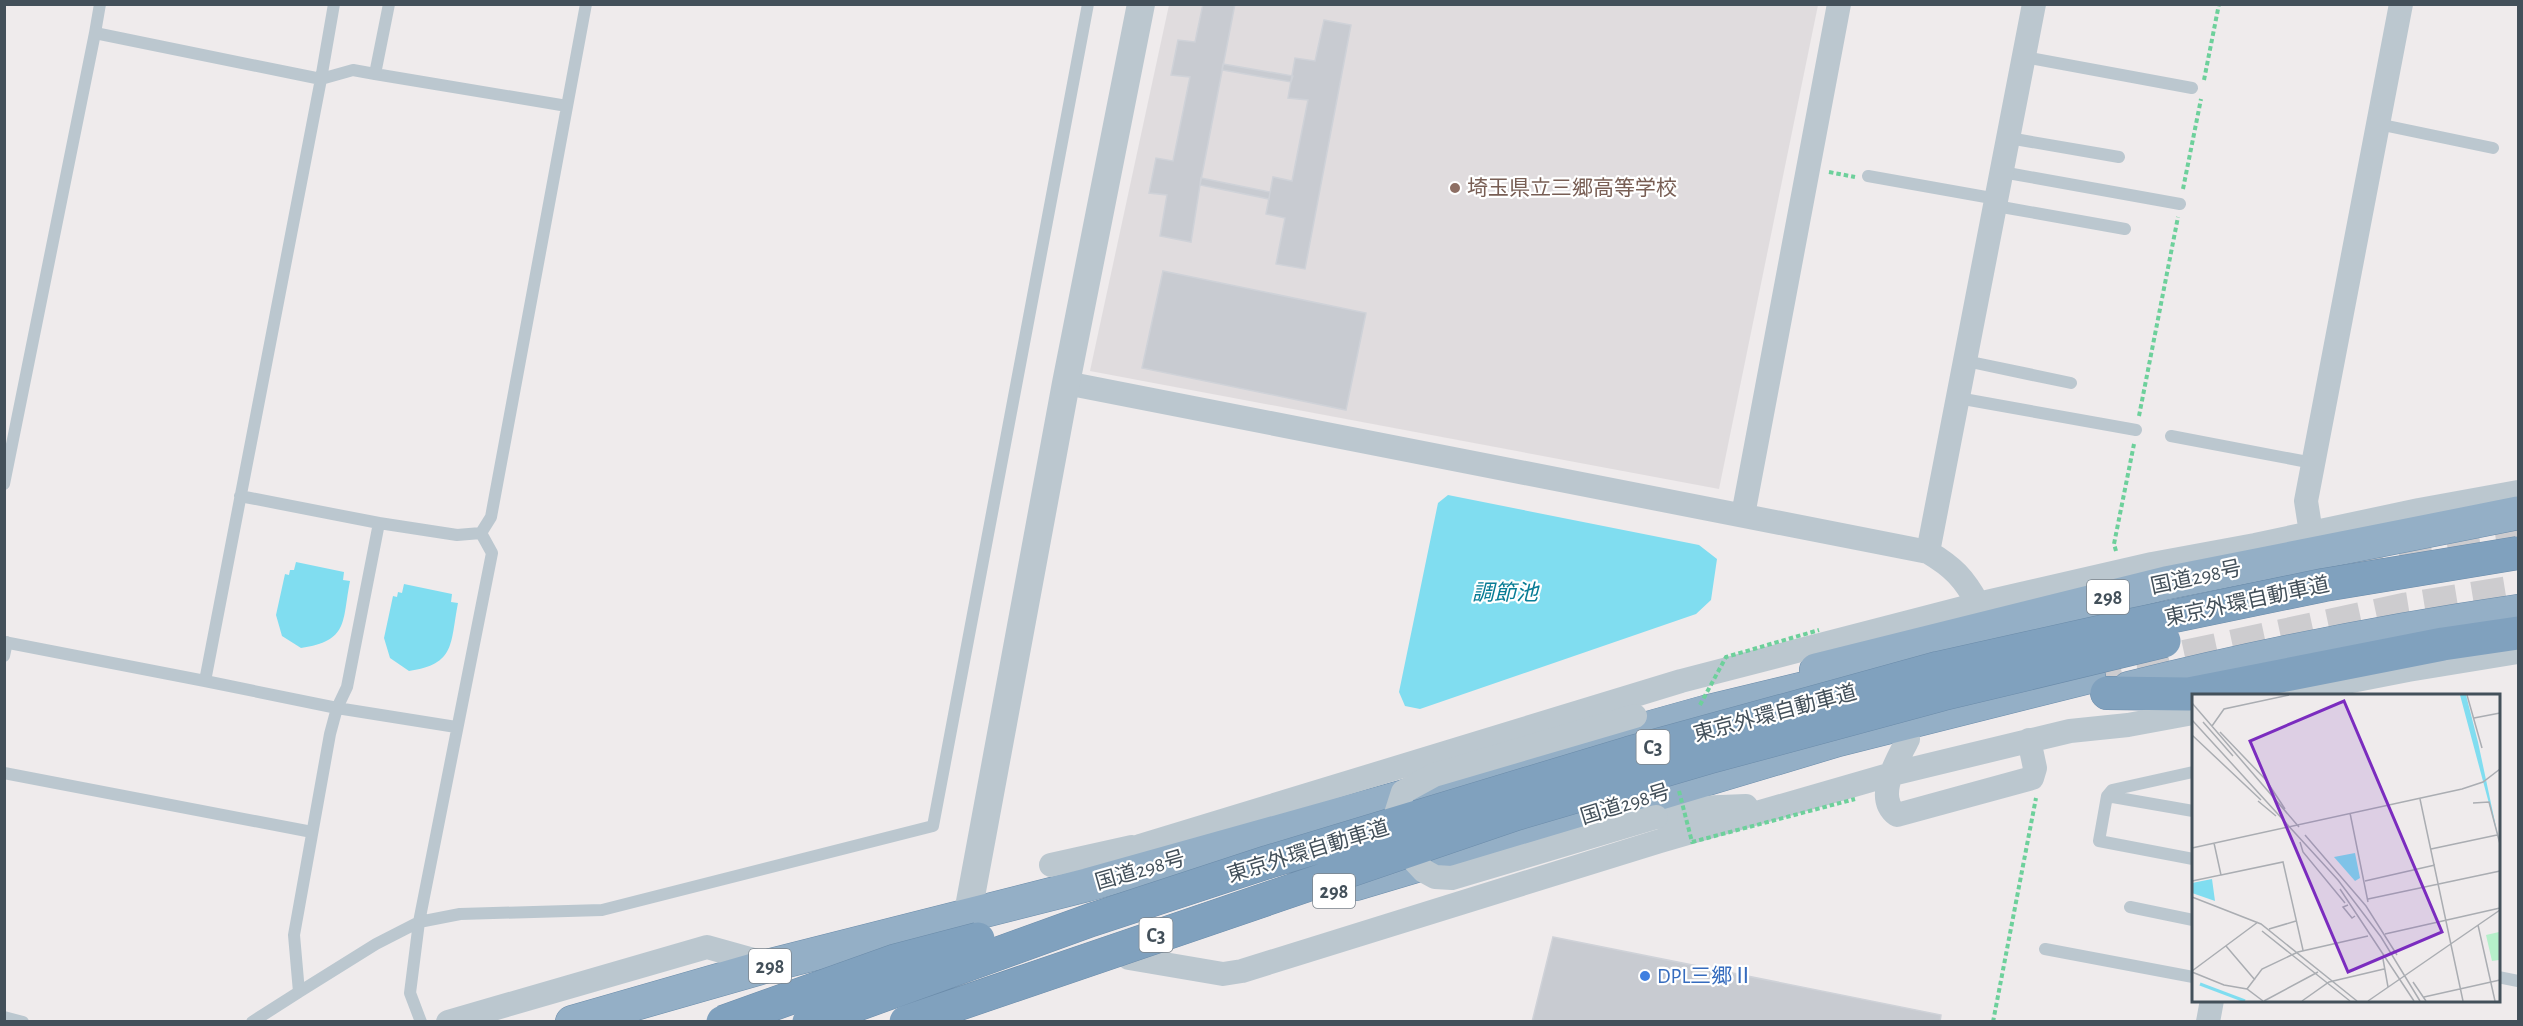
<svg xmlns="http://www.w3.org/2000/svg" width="2523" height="1026" viewBox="0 0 2523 1026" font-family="'Alegreya Sans','Noto Sans JP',sans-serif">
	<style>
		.education { fill: #e0dcde }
		.water { fill: #80ddf0 }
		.building { fill: #c8cbd1; stroke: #cfd2d8; stroke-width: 1.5 }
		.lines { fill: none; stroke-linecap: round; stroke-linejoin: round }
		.trunk-tunnel { stroke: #cdcccf; stroke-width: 33; stroke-dasharray: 33 16; stroke-linecap: butt }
		.trunk-casing { stroke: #6b8caa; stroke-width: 34 }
		.motorway-casing { stroke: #6b8caa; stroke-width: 34 }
		.path { stroke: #6dd09b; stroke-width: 4; stroke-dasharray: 4.5 3; stroke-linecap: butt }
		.service { stroke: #bbc7cf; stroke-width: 12 }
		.minor { stroke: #bbc7cf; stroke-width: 24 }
		.tertiary { stroke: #bbc7cf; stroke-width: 28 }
		.trunk { stroke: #94afc6; stroke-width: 33 }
		.motorway { stroke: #80a1be; stroke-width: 33 }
		.motorway-bridge-casing { stroke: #6b8caa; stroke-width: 34; stroke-linecap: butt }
		.path-bridge { stroke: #6dd09b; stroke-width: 4; stroke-dasharray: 4.5 3; stroke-linecap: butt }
		.minor-bridge { stroke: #bbc7cf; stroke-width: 24 }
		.motorway-bridge { stroke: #80a1be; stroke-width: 33 }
		.education-dot { fill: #8d6e63; stroke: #fff; stroke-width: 2 }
		.shop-dot { fill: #3f7fe0; stroke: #fff; stroke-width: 2 }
		.labels { text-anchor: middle; stroke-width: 4.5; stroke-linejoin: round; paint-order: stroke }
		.shield { fill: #fff; stroke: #7b848c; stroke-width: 1.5 }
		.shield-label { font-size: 20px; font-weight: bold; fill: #43505a }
		.education-label { font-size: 21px; fill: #785e54; stroke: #fff; text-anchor: start }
		.street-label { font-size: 21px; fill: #43505a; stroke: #fff }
		.shop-label { font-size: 21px; fill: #366cbe; stroke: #fff; text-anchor: start }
		.water-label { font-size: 22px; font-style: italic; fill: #077c95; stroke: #fff }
		.inset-river { fill: none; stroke: #80ddf0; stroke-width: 3 }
		.inset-road { fill: none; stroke: #aaadb2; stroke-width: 1.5 }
		.view { fill: #7b2cbf; fill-opacity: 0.15; stroke: #7b2cbf; stroke-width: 3 }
		.inset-edge { fill: none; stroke: #43505a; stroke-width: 3 }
	</style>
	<rect width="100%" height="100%" fill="#efebec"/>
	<path class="education" d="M1169 5H1818L1719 489 1090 371Z"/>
	<path class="water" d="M1448 495 1699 545 1717 559 1711 600 1696 614 1420 709 1405 706 1399 692 1438 503Z
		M296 562 344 572 343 580 350 581C342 622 349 641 301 648L282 636 276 615 285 574 289 575 290 570H294Z
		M404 584 452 594 451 602 458 603C450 644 456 664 409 671L390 658 384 638 393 596 397 597 398 592 402 593Z"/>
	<path class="building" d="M1203 4H1235L1200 185 1191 242 1160 236 1167 195 1149 193 1156 158 1173 161 1190 77 1171 75 1178 40 1195 42Z
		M1324 20 1351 25 1305 269 1276 264 1285 218 1266 214 1273 177 1292 181 1308 100 1288 98 1295 58 1315 61Z
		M1223 64 1293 76 1291 82 1222 70Z
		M1201 178 1270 192 1269 199 1200 185Z
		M1163 271 1366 313 1346 410 1142 368Z
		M1553 937 1941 1015 1940 1022H1532Z"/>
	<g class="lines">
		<path class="trunk-tunnel" d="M2303 574 2382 557 2518 536
			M2089 677 2406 609 2518 591"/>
		<g class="trunk-casing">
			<path id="trunk" d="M1816 670 2166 583 2518 513
				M2129 688C2258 656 2387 630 2518 611
				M1356 884 1838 740 2089 677
				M572 1022 771 965 1087 885 1705 712 1846 678"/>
		</g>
		<g class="motorway-casing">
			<path id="motorway" d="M2107 693 2189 694 2443 644 2518 633"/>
		</g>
		<path class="path" d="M2204 80 2219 4
			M1829 172 1855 177
			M2183 189 2201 99
			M2139 416 2178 217
			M2116 551 2114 544 2134 444
			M1993 1022 2036 798"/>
		<path class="service" d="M100 4 95 33 321 79 334 4
			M389 4 375 74 353 70 321 79 205 681 337 708 456 727
			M2024 57 2192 88
			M375 74 567 106
			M2378 124 2493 148
			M2009 138 2119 157
			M2002 172 2180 204
			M1868 176 1997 199
			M1996 206 2125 229
			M1966 361 2071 383
			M1958 398 2136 430
			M2171 436 2313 463
			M4 484 95 33
			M240 496 379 523
			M481 533 457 535 379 523 347 687 337 708 330 734 294 935 299 992 376 944 419 922 460 914 602 910 933 826 1088 4
			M4 642 205 681
			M4 656 7 642
			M4 773 312 832
			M2107 796 2112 790 2193 772
			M2193 811 2107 796 2099 841 2193 859
			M2130 907 2193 920
			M2045 949 2193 977
			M2498 977 2518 981
			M4 1017 23 1022
			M252 1022 299 992
			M421 1022 410 993 419 922 492 553 481 533 491 517 586 4"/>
		<path class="minor" d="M1066 383 1928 552C1953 567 1964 578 1978 604
			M1743 515 1839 4
			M2311 533 2306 501 2401 4
			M1928 552 2034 4
			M2275 696 2408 670 2518 652
			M1908 739C1898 760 1873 797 1897 815L2032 778 2035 768 2029 740
			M1656 817 1696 808 1746 806
			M1051 865 1132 847
			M1099 876 1140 846 1681 681 1978 604 2152 564 2255 545 2419 510 2518 492
			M1129 958 1223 974 1242 971 1660 841 1892 774 2070 731 2128 725 2193 713
			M448 1022 707 947 771 965
			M2208 1022 2212 1000"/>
		<path class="tertiary" d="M964 934 1066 383 1141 4"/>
		<use href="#trunk" class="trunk"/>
		<use href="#motorway" class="motorway"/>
		<g class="motorway-bridge-casing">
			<path id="motorway-bridge" d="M723 1022 894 961 978 939
				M809 1022 1091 920 1268 862 1629 753 1938 668 2131 625 2324 585 2518 553
				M906 1022 1516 814 1710 757 1943 694 2164 641"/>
		</g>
		<path class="path-bridge" d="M1700 705 1726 657 1819 630
			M1679 791 1692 842 1855 799"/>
		<path class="minor-bridge" d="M1635 716 1434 775 1403 792 1396 814 1410 856 1424 871 1435 877 1452 878 1656 817"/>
		<use href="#motorway-bridge" class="motorway-bridge"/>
	</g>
	<circle class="education-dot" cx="1455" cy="188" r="6"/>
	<circle class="shop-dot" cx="1645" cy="976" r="6"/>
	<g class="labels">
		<g class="shield">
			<rect x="2087" y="580" width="42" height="34" rx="4.5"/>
			<rect x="1636.5" y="730" width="33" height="34" rx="4.5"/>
			<rect x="1313" y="874" width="42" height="34" rx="4.5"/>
			<rect x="1139.5" y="918" width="33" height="34" rx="4.5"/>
			<rect x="749" y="949" width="42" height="34" rx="4.5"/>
		</g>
		<g class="shield-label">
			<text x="2108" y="604">298</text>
			<text x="1653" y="754">C3</text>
			<text x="1334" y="898">298</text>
			<text x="1156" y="942">C3</text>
			<text x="770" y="973">298</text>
		</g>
		<g class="education-label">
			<text x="1467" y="195">埼玉県立三郷高等学校</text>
		</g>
		<g class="street-label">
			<text transform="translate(2196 577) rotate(-12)" y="7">国道298号</text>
			<text transform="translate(2247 601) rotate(-12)" y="7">東京外環自動車道</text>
			<text transform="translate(1775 713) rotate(-15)" y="7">東京外環自動車道</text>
			<text transform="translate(1625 804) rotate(-17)" y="7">国道298号</text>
			<text transform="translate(1308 851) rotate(-17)" y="7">東京外環自動車道</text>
			<text transform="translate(1140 870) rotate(-16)" y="7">国道298号</text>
		</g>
		<g class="shop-label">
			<text x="1657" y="983">DPL三郷Ⅱ</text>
		</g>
		<g class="water-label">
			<text x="1505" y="600">調節池</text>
		</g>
	</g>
	<g transform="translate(2192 694)">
		<rect width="308" height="308" fill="#efebec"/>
		<path d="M307 238V266L300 267 294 241Z" fill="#b6f0ca"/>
		<path d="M268 1H274L286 48 307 147ZM163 159 168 184 163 187 142 163ZM20 185 23 207 0 199V189Z" fill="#80ddf0"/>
		<path class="inset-river" d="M8 290 53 307"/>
		<path class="inset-road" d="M275 1 290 54M0 9 107 133M282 24 308 19M0 26 146 186 189 243 228 307M11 28 41 62M20 32 32 15 97 1M28 38 74 86 93 115M0 41 69 106M228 105 271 307M66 107 84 122M281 109 297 108 308 150M158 119 176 208M113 141 174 212 205 261M108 148 111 158 153 209M0 154 270 95 291 88 308 75M239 155 305 141M29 181 91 168 111 256M0 187 29 181 22 149M173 187 243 171M148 195 222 307M0 203 69 230 165 307M176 205 308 177M156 211 151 213 160 224 163 222M286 231 303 307M77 235 104 227M70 237 158 307M193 240 308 214M34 252 63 286M191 265 196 293M0 277 66 228M0 278 32 291 55 295 71 307M221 288 234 307M55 295 70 275 106 258 176 242M232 303 308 286M72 307 126 278M110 307 137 288 192 275M176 307 308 216"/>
		<path class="view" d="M152 7 250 238 156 278 58 47Z"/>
		<rect width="308" height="308" class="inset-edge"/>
	</g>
	<rect width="2523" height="1026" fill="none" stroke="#43505a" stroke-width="12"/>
</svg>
